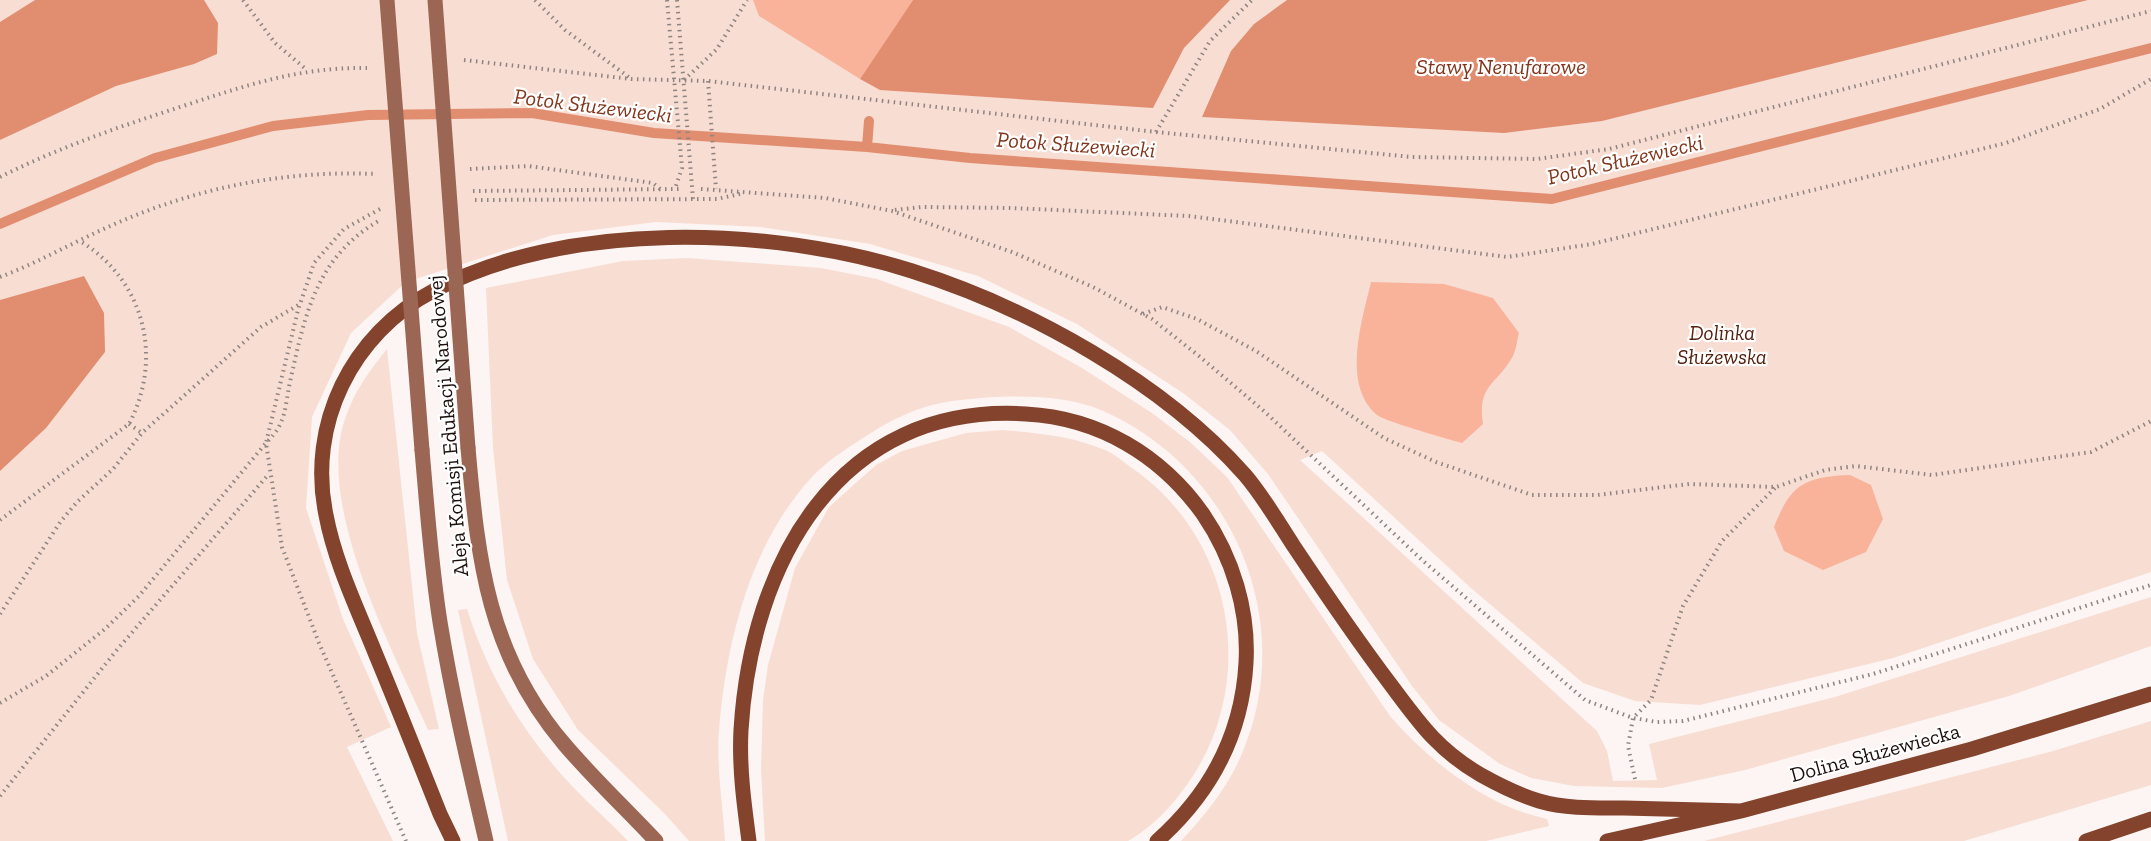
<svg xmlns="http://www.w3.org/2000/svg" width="2151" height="841" viewBox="0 0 2151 841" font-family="'Zilla Slab',serif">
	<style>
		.green { fill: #f8ddd3 }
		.forest { fill: #f9b39b }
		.water { fill: #e18d70 }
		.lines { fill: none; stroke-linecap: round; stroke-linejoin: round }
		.stream { stroke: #e18d70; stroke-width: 10 }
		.path { stroke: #8e8481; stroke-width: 4; stroke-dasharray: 1.5 4.5; stroke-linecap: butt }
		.secondary { stroke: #9b6653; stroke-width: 15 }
		.primary { stroke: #83432d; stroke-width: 15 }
		.secondary-bridge { stroke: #9b6653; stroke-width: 15 }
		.labels { text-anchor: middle; stroke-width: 4.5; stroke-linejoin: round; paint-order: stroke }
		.park-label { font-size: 21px; font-style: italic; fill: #55200c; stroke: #fff }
		.street-label { font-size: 21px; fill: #1c100c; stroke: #fff }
		.water-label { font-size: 22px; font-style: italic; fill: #82351a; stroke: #fff }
	</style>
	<rect width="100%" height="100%" fill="#fcf5f3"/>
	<path class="green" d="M0 0H2151V572L1893 658 1700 705 1635 701 1583 683 1472 589 1322 451 1300 460 1597 731 1607 751 1613 781 1657 780 1649 744 1835 697 2151 597V646L2009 696 1745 770 1662 788 1574 786 1531 778 1500 764 1439 720 1412 686 1268 474 1230 430 1183 393 1077 324 978 276 870 244 761 227 656 222 553 235 406 282 351 333 312 417 306 508 343 619 391 727 347 747 393 841H0Z
		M687 258 821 268 877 279 1009 327 1082 368 1152 413 1191 443 1227 477 1390 716C1430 762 1486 806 1547 819L1549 826 1486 841H1181C1206 814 1229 786 1243 751 1298 619 1231 466 1101 410 1062 393 1002 395 961 400 922 404 893 418 860 440 844 450 825 463 812 477 750 544 726 642 719 731 716 767 723 805 725 841H689L664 813 578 730 533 659 507 580 493 448 486 288 623 261Z
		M387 349 417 633 439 729 428 730C393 650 315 506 345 419 354 392 369 371 387 349Z
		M1003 430C1038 433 1073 436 1105 450 1117 455 1128 466 1139 473 1229 540 1255 668 1199 766 1182 795 1158 824 1128 841H765L761 770 763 700 768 665 795 568 829 507 876 465 902 451 966 433Z
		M467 609C488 676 524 735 572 786 590 805 610 822 628 841H508L458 610Z
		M2151 721V785L1964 841H1704L2053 751Z"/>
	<path class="forest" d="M753 0H913L860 79 759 16Z
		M1371 282 1444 284 1493 298 1519 333C1517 340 1516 350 1513 356 1497 385 1477 384 1483 424L1462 443C1448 439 1384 421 1377 415 1341 384 1362 321 1371 282Z
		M1850 475 1871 485 1883 519 1866 552 1823 570 1784 551 1774 527C1791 484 1804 477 1850 475Z"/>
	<path class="water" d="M35 0H204L218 23 217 54 194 64 116 86 0 140V22Z
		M913 0H1230L1184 48 1153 108 880 90 860 79Z
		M1287 0H2088L1602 121 1504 133 1202 117 1231 51 1254 24Z
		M84 276 104 313 105 352 46 428 0 471V300Z"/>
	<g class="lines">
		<path class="stream" d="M867 147 869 121
			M0 224 155 158 273 126 368 115 532 113 654 133 867 147 970 158 1552 199 2151 48"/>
		<path class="path" d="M243 0 275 43 307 70
			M535 0 565 30 630 78
			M667 0 682 168 675 189
			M677 0 693 199
			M464 60 631 79 708 81 1156 132 1412 157 1537 159 1609 149 2151 11
			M684 80 717 49 747 0
			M708 81 716 189
			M1156 132 1210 41 1252 0
			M470 169 528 166 653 183 660 189
			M0 177C58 148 118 127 180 107 244 86 298 67 367 68
			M701 189 825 198 892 211 1012 252 1093 287 1152 319 1199 356 1265 412 1422 560 1585 700 1633 718 1657 722 1683 721 1873 674 2151 585
			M473 191 679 189
			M475 200 717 199 740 194
			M380 209 344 229 314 263 298 310 266 443 282 547 319 643 406 841
			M895 210 922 207 1011 208 1189 216 1507 257 1592 244 2006 143 2100 109 2151 79
			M0 277C37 263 72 243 108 227 194 188 283 170 376 174
			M1143 314 1162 307 1197 319 1256 351 1384 438 1436 462 1532 495H1597L1689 484 1776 487 1825 470 1856 466 1932 475 2091 452 2151 421
			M129 424 142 433
			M0 520 129 424C164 357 144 280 80 241
			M0 614 61 521 77 502 113 469 142 433 261 327 300 304
			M0 703 46 676 105 629 139 596 266 443C287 422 284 410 290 382 305 314 316 257 380 220
			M1635 779 1628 746 1633 718 1651 700 1683 606 1722 541 1776 487
			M0 796 116 651 268 475"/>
		<path class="secondary" d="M468 448C478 561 488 655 565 745 594 779 626 809 656 841
			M422 450C427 507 431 565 440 622 452 696 469 768 486 841"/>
		<path class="primary" d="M453 841 440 814C419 761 398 708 376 655 358 610 335 563 326 515 307 424 352 334 433 291 565 220 771 226 912 271 1029 308 1163 382 1245 475 1263 496 1278 522 1293 545 1325 593 1357 640 1391 685 1420 724 1438 750 1481 775 1499 785 1519 795 1539 801 1566 809 1596 808 1624 808 1663 809 1702 810 1741 811
			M749 841C744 804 739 767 741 730 751 564 838 402 1026 414 1099 418 1161 455 1203 514 1233 558 1249 611 1246 663 1242 735 1210 794 1157 841
			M1607 841 1741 811 1972 749 2151 694
			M2086 841 2151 819"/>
		<path class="secondary-bridge" d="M387 0 422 450
			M435 0 468 448"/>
	</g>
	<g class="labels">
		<g class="park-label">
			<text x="1722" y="340">Dolinka<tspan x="1722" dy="24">Służewska</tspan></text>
		</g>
		<g class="street-label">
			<text transform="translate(448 426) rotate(-95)" y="7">Aleja Komisji Edukacji Narodowej</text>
			<text transform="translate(1875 753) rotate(-15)" y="7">Dolina Służewiecka</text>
		</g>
		<g class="water-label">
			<text x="1501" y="74">Stawy Nenufarowe</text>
			<text transform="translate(593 105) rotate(7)" y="8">Potok Służewiecki</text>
			<text transform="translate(1076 144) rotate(4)" y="8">Potok Służewiecki</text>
			<text transform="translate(1625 159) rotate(-13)" y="8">Potok Służewiecki</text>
		</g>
	</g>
</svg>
